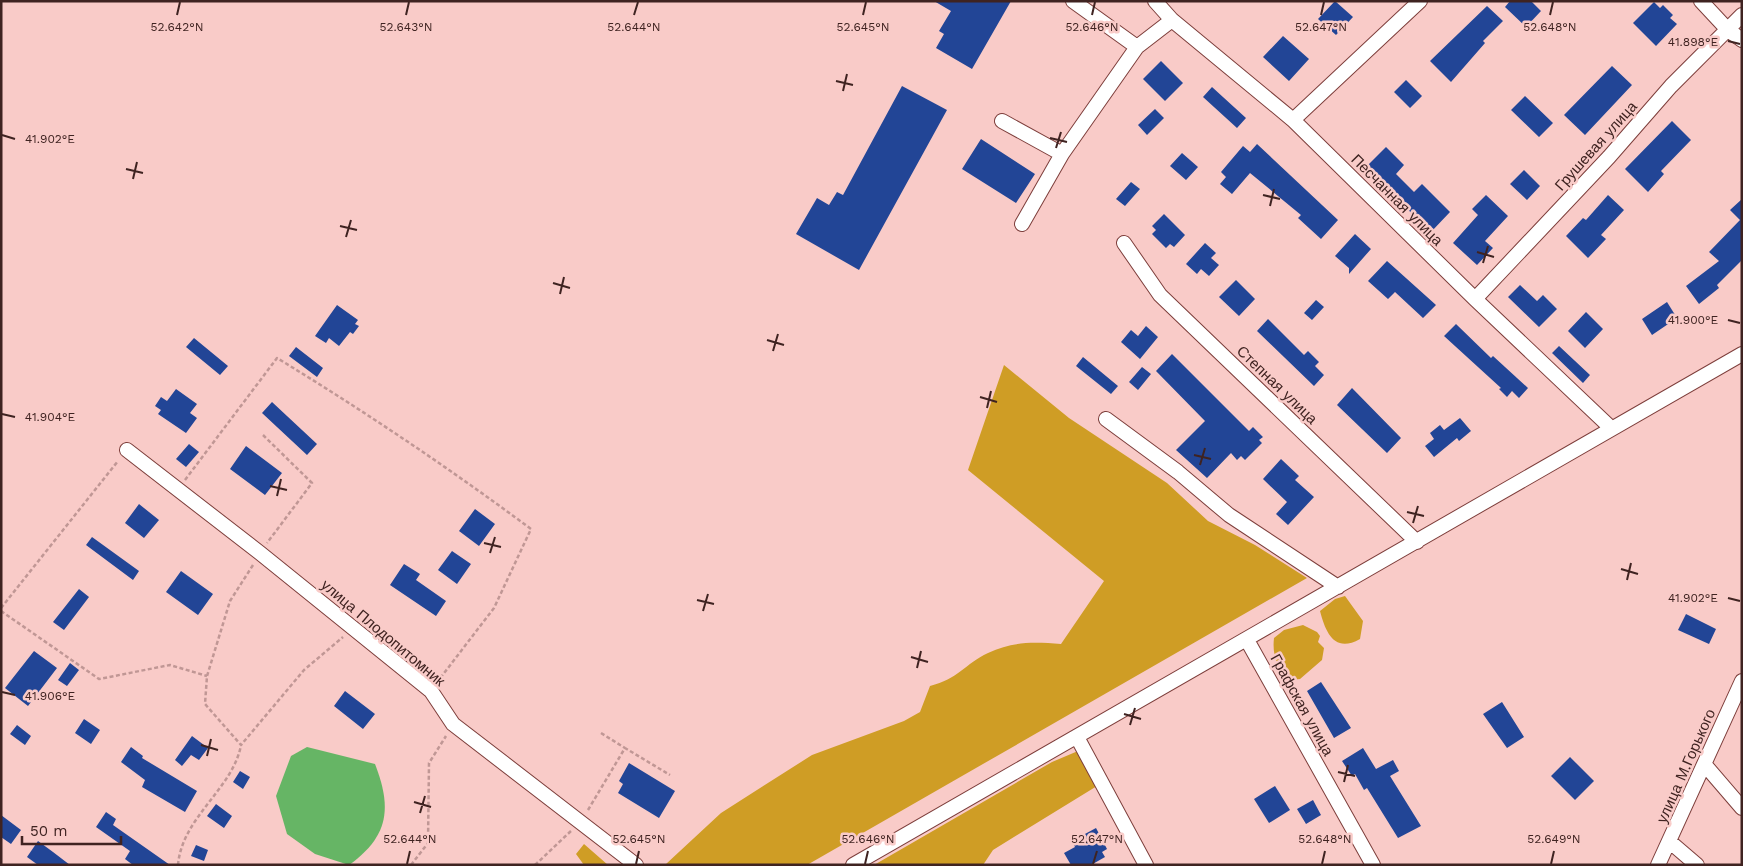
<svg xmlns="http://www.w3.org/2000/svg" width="1743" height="866" viewBox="0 0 1743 866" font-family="'Work Sans',sans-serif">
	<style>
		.forest { fill: #cf9d25 }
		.water { fill: #66b565 }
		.building { fill: #224596 }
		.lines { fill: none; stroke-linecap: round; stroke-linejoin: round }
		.minor-casing { stroke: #7d3e3b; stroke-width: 16 }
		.path { stroke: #c09795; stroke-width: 2.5; stroke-dasharray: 4 2.5; stroke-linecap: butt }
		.minor { stroke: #fff; stroke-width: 14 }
		.ticks { fill: none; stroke: #3f2321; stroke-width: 2 }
		.labels { text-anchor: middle; stroke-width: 5; stroke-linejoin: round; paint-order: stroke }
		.street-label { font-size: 15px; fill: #3f2321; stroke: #f9cbc8 }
		.ticks-label { font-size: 12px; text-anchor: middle; fill: #3f2321; stroke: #f9cbc8; stroke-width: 5; stroke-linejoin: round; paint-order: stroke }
	</style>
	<rect width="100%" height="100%" fill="#f9cbc8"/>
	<path class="forest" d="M1004 365 1069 418 1167 483 1208 521 1255 545 1307 578 807 865H668L666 864 721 813 812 755 904 721 920 712 930 686C958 679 965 664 988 653 1013 641 1034 642 1061 644L1104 581 968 470Z
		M1345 596 1363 621 1360 639C1335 653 1326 634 1320 611L1335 599Z
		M1303 625 1317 632 1320 636 1318 642 1324 648 1322 660 1300 679 1290 680C1277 668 1272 655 1274 638L1284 630Z
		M1078 751 1097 786 993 850 983 865H874L1052 762Z
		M584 844 608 865H584L576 854Z"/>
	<path class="water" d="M307 747 375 764C392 808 389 836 349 865L315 854 287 834 276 796 291 756Z"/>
	<path class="building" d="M934 1H1011L972 69 936 48 944 34 939 31 951 11Z
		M1335 1 1353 17 1336 35 1318 19Z
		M1510 1H1531L1541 11 1526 27 1505 7Z
		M1654 2 1660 8 1663 5 1673 15 1670 18 1677 24 1656 46 1633 23Z
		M1487 6 1503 21 1483 41 1485 43 1451 82 1430 61Z
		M1283 36 1309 59 1289 81 1263 57Z
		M1161 61 1183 83 1165 101 1143 79Z
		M1612 66 1632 85 1585 135 1564 115Z
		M1406 80 1422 96 1410 108 1394 92Z
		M902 86 947 110 859 270 796 234 817 198 829 205 837 192 843 195Z
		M1212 87 1246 118 1237 128 1203 97Z
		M1525 96 1553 123 1539 137 1511 110Z
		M1155 109 1164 118 1147 135 1138 125Z
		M1672 121 1691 140 1661 171 1664 174 1648 192 1625 169Z
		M981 139 1035 174 1016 203 962 169Z
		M1257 144 1338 220 1321 239 1298 218 1301 215 1250 173 1232 194 1220 184 1226 177 1221 172 1243 146 1250 152Z
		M1386 147 1404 165 1396 174 1414 192 1422 184 1450 212 1431 232 1365 168Z
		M1182 153 1198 167 1186 180 1170 166Z
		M1524 170 1540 186 1527 200 1510 184Z
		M1131 182 1140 189 1125 206 1116 199Z
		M1486 195 1508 216 1485 241 1493 248 1477 265 1453 243 1478 215 1472 209Z
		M1608 195 1624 210 1601 235 1606 239 1588 258 1566 236 1583 218 1586 220Z
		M1742 199V260L1717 285 1719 288 1699 304 1686 286 1719 261 1709 252 1740 220 1730 210Z
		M1164 214 1185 235 1174 247 1170 244 1166 248 1152 234 1156 230 1152 226Z
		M1355 234 1371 249 1349 274V268L1335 256Z
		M1205 243 1216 253 1211 258 1219 265 1209 276 1201 269 1197 274 1186 264Z
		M1387 261 1436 305 1423 318 1395 292 1388 299 1368 281Z
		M1236 280 1255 299 1239 316 1219 297Z
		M1520 285 1537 301 1543 295 1557 309 1539 327 1508 297Z
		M1316 300 1324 307 1312 320 1304 313Z
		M1667 302 1677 318 1652 335 1642 319Z
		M337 305 358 320 355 324 359 326 353 334 350 332 339 346 329 338 326 343 315 336Z
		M1586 312 1603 329 1585 348 1568 331Z
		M1268 319 1304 355 1308 351 1319 362 1315 366 1324 375 1314 386 1257 331Z
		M1456 324 1491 358 1493 356 1528 388 1519 398 1512 391 1507 397 1499 389 1501 388 1444 336Z
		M1146 326 1158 337 1140 359 1121 342 1131 330 1138 336Z
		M194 338 228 366 220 375 186 347Z
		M1559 346 1590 375 1583 383 1552 353Z
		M296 347 323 368 317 377 289 356Z
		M1172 354 1249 431 1253 427 1263 437 1259 440 1262 443 1245 460 1241 456 1237 460 1231 453 1207 478 1176 450 1205 421 1156 371Z
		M1083 357 1118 386 1111 394 1076 366Z
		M1142 367 1151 374 1138 390 1129 382Z
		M1352 388 1401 438 1387 453 1337 405Z
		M176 389 197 404 190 413 197 418 186 433 158 414 161 410 155 406 161 397 167 401Z
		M272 402 317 444 307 455 262 413Z
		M1460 418 1471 431 1459 441 1457 438 1434 457 1425 446 1434 439 1430 433 1440 425 1444 430Z
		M189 444 199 452 186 467 176 459Z
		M246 446 282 473 265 495 230 469Z
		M1281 459 1299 476 1295 480 1314 497 1288 525 1276 514 1287 502 1263 479Z
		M139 504 159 520 144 538 125 523Z
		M475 509 495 524 479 546 459 531Z
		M92 537 139 571 133 580 86 545Z
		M452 551 471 564 457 584 438 570Z
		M404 564 420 574 416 580 446 601 436 616 390 585Z
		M181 571 213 594 198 615 166 592Z
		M79 589 89 597 64 630 53 622Z
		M1686 614 1716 629 1709 644 1678 630Z
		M34 651 57 668 28 706 5 688Z
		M70 663 79 670 67 686 58 680Z
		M1321 682 1351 728 1334 738 1307 691Z
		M345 691 375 714 363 729 334 706Z
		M1502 702 1524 737 1507 748 1483 714Z
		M84 719 100 730 91 744 75 733Z
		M17 725 31 736 25 745 10 734Z
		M192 736 208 748 199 760 191 755 182 766 175 760Z
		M131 747 143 756 142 758 197 791 185 812 142 787 145 780 121 762Z
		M1363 748 1376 769 1393 760 1399 771 1390 776 1421 826 1398 838 1367 788 1364 790 1355 774 1352 776 1342 761Z
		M1570 757 1594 781 1575 800 1551 776Z
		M629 763 675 791 659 818 618 793 623 784 619 781Z
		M240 771 250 777 243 789 233 782Z
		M1275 786 1290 810 1269 823 1254 799Z
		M1313 800 1321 815 1306 824 1297 809Z
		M216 804 232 816 224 828 207 816Z
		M106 812 116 819 113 825 170 865H133L125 859 130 851 96 827Z
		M1 815 21 830 11 844 1 837Z
		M1096 828 1107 849 1102 852 1105 857 1091 865H1071L1064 853 1075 847 1072 841Z
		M38 841 53 852 70 865H38L27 857Z
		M196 845 208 850 204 861 191 856Z"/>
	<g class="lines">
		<g class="minor-casing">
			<path id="minor" d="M1073 1 1137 47 1172 20
				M1155 1 1172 20 1293 120 1475 299 1611 428
				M1701 1 1728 30 1742 40
				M1293 120 1420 1
				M1002 121 1062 154
				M1022 224 1062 154 1137 47
				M1124 243 1160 295 1417 542
				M1475 299 1609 157 1671 86 1742 15
				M1106 419 1178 472 1229 515 1338 587
				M127 450 260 553 431 691 453 724 636 865
				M1247 640 1373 865
				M1077 737 1146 865
				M1705 765 1742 808
				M1669 841 1697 865
				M853 865 1742 354
				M1658 865 1742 681"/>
		</g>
		<path class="path" d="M263 435 312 483 267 543
			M185 480 277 358C364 411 449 468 531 529L494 608 438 681
			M253 565 230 601 207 676 205 704 241 745 304 670 343 637
			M1 608 118 461
			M1 611 99 679 170 665 207 676
			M601 733 625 748
			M588 810 625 748 670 775
			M178 865C182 817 233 789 241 745
			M411 865 428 843 429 763 446 736
			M535 865 572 830"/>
		<use href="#minor" class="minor"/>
	</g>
	<path class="ticks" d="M177 15 180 2M406 15 409 2M634 15 638 2M863 15 866 2M1092 15 1095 2M1321 15 1324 2M1550 15 1553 2M1728 41 1740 44M836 81 853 85M843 91 847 74M2 135 15 139M1050 138 1067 142M1056 148 1061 132M126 169 143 173M133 179 137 162M1263 195 1280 199M1270 206 1274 189M340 226 357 230M346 237 351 220M1477 252 1494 257M1483 263 1488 246M553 283 570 288M560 294 564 277M1728 320 1740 323M767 340 784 345M773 351 778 334M980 397 997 402M987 408 991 391M2 414 15 417M1194 455 1211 459M1200 465 1205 448M270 486 287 490M277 496 281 479M1407 512 1424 516M1413 523 1418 506M484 543 501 547M490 553 495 537M1621 569 1638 574M1627 580 1631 563M1728 598 1740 601M697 600 714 604M703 611 708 594M911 657 928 662M917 668 921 651M2 692 15 695M1124 714 1141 719M1130 725 1135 708M201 745 218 750M207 756 211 739M1338 772 1355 776M1344 782 1348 765M414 802 431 807M420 813 425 796M407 864 410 851M636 864 639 851M865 864 868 851M1093 864 1097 851M1322 864 1325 851M1551 864 1554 851"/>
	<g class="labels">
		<g class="street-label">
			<text transform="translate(1596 146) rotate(-48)" y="5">Грушевая улица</text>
			<text transform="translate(1397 200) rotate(45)" y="5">Песчанная улица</text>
			<text transform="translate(1277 385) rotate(44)" y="5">Степная улица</text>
			<text transform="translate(383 633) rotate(40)" y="5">улица Плодопитомник</text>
			<text transform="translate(1302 705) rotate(61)" y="5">Графская улица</text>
			<text transform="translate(1686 766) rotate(-66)" y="5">улица М.Горького</text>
		</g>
	</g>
	<g class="ticks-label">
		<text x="406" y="31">52.643°N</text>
		<text x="634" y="31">52.644°N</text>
		<text x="863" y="31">52.645°N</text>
		<text x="1092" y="31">52.646°N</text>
		<text x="1321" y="31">52.647°N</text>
		<text x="1550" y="31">52.648°N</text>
		<text x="177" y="31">52.642°N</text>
		<text x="1693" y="46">41.898°E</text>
		<text x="50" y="143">41.902°E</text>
		<text x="1693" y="324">41.900°E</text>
		<text x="50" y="421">41.904°E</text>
		<text x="1693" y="602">41.902°E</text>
		<text x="50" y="700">41.906°E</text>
		<text x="410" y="843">52.644°N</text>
		<text x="639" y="843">52.645°N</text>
		<text x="868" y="843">52.646°N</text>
		<text x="1097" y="843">52.647°N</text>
		<text x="1325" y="843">52.648°N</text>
		<text x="1554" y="843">52.649°N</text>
	</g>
	<rect width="1743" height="866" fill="none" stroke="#3f2321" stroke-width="5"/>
	<path d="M22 836v8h99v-8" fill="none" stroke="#3f2321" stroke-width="2.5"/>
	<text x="30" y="836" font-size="15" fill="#3f2321" stroke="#f9cbc8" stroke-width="4" paint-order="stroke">50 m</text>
</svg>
